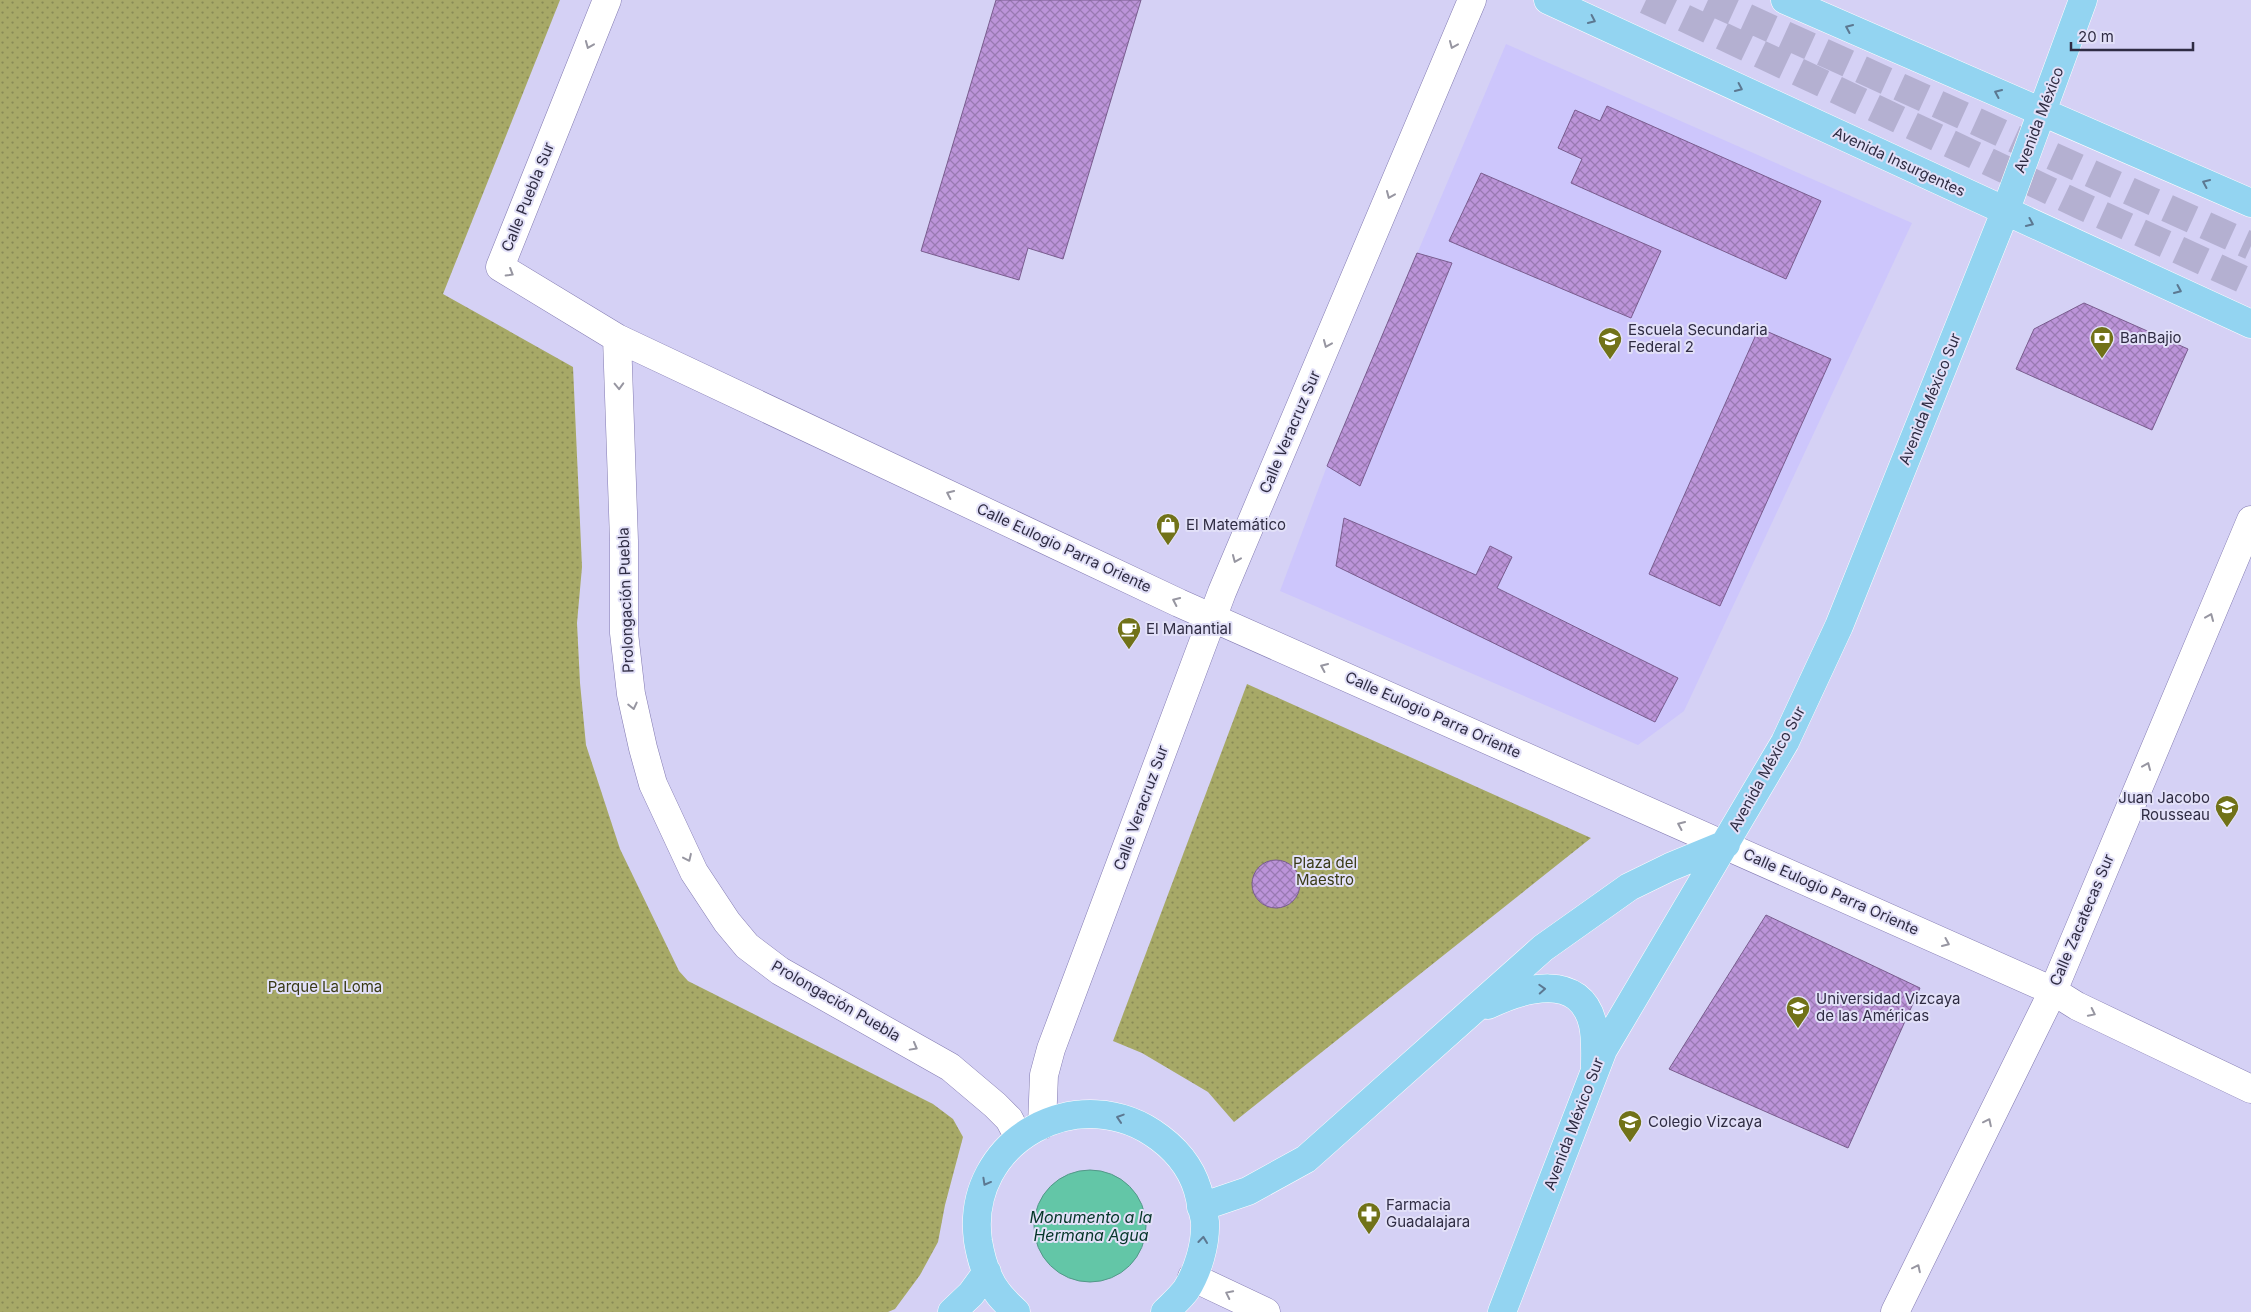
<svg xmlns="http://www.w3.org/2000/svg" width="2251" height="1312" viewBox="0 0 2251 1312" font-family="Inter,sans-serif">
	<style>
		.built { fill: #cdc6fc }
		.park { fill: url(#park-dots) }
		.water { fill: #63c6a7; stroke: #539889 }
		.building { fill: url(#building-cross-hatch); stroke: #795c8e }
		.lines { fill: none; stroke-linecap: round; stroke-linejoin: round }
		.highway-tunnel { stroke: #b4b0d1; stroke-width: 28; stroke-dasharray: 28 14; stroke-linecap: butt }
		.minor-casing { stroke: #827ab1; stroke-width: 29 }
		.major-casing { stroke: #fff; stroke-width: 29 }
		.minor { stroke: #fff; stroke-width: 28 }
		.major { stroke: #93d4f1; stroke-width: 28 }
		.oneway { stroke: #5c7891 }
		.oneway2 { stroke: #9796a1 }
		.labels { text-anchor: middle; stroke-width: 4; stroke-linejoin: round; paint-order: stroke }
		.street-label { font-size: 15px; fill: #2f2c43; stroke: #e2e0f8 }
		.poi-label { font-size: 15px; fill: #2f2c43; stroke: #e2e0f8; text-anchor: start }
		.park-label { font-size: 15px; fill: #393a16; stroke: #e2e0f8 }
		.water-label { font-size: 16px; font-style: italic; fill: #053528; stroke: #e2e0f8 }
	</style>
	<defs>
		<pattern id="park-dots" width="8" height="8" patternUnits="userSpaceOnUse" patternTransform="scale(1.25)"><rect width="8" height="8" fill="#a7a967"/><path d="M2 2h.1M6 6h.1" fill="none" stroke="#888a56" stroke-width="1.8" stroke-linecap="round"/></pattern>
		<pattern id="building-cross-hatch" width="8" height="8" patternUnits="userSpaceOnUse" patternTransform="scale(1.25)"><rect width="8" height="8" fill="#bc94d9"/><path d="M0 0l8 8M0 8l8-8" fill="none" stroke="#9979b2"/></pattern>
	</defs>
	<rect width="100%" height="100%" fill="#d5d1f5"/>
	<path class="built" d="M1506 44 1912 223 1684 711 1638 745 1280 591 1327 466Z"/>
	<path class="park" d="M0 0H560L443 294 573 367 582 567 577 623 580 683 586 745 620 849 679 971 688 981 933 1104 953 1119 963 1137 945 1205 938 1242 920 1275 895 1309 888 1312H0Z
		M1247 684 1591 838 1234 1122 1208 1092 1142 1053 1113 1041Z"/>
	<path class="water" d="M1034 1226a56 56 0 1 1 112 0a56 56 0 1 1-112 0Z"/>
	<path class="building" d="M996 0H1141L1063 259 1028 248 1019 280 921 251Z
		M1607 106 1821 201 1786 279 1571 183 1582 159 1558 148 1575 110 1600 121Z
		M1481 173 1661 251 1631 318 1449 241Z
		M1417 253 1452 263 1360 486 1327 466Z
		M2084 303 2188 349 2152 430 2016 369 2034 329Z
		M1759 328 1831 359 1720 606 1649 574Z
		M1344 518 1476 575 1490 546 1512 557 1497 588 1678 678 1655 722 1336 566Z
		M1252 884a24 24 0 1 1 48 0a24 24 0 1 1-48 0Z
		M1766 915 1920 988 1848 1148 1669 1069Z"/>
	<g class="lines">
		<path class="highway-tunnel" d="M1646 0 2080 205 2251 283
			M1708 0 2251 246"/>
		<g class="minor-casing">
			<path id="minor" d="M607 0 500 267 617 338 1179 603 2053 991 2077 1006 2251 1089
				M617 338 624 541V633L631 694 643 748 653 784 694 872 727 922 747 946 780 971 950 1067 995 1105 1009 1119 1019 1138
				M1042 1125 1044 1075 1051 1049 1222 592 1472 0
				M1192 1277 1266 1312
				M1895 1312 2053 991 2251 520"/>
		</g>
		<g class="major-casing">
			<path id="major" d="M1548 0 2251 324
				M1785 0 2251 203
				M1488 1005C1523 988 1581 971 1593 1025 1596 1038 1595 1054 1595 1067
				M1201 1207 1248 1191 1306 1159 1543 948 1629 887 1670 867 1726 844
				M952 1312 971 1294 987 1272
				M1016 1312C1010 1306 1003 1300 998 1293 986 1278 981 1259 978 1241 964 1140 1081 1077 1160 1138 1180 1153 1195 1174 1200 1199 1201 1206 1204 1214 1205 1222 1206 1244 1198 1271 1186 1290 1180 1298 1172 1305 1165 1312
				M1502 1312 1603 1050 1785 742 1839 626 2005 212 2083 0"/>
		</g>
		<use href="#minor" class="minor"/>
		<use href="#major" class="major"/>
	</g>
	<defs><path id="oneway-chevron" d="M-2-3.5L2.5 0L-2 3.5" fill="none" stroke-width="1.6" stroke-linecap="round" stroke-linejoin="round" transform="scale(1.25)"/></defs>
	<g class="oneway">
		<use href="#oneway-chevron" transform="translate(1592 20) rotate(25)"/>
		<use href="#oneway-chevron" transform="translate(1849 28) rotate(-156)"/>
		<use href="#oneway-chevron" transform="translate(1739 88) rotate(25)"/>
		<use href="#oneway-chevron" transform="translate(1998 93) rotate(-156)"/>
		<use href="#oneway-chevron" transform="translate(2206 183) rotate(-156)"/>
		<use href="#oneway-chevron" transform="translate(2030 223) rotate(24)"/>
		<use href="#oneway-chevron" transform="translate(2178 290) rotate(24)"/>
		<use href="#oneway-chevron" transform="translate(1542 989) rotate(-3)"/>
		<use href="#oneway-chevron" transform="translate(1120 1118) rotate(-162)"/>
		<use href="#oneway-chevron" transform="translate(986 1182) rotate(119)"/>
		<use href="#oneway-chevron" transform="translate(1203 1240) rotate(-84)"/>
	</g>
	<g class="oneway2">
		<use href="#oneway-chevron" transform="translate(589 45) rotate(112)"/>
		<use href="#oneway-chevron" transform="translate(1453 45) rotate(113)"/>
		<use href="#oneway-chevron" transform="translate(1390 195) rotate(113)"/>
		<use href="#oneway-chevron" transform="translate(510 273) rotate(31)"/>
		<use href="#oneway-chevron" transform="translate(1327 344) rotate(113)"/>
		<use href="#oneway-chevron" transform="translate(619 386) rotate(88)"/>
		<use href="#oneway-chevron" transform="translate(950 494) rotate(-155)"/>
		<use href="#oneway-chevron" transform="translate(1236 559) rotate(113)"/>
		<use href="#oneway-chevron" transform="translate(1176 601) rotate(-155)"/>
		<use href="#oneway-chevron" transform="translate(2210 617) rotate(-67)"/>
		<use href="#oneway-chevron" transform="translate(1324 667) rotate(-156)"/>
		<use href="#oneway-chevron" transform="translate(633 706) rotate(77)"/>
		<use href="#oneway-chevron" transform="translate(2147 766) rotate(-67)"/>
		<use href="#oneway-chevron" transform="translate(1681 825) rotate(-156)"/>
		<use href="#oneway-chevron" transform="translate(688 858) rotate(65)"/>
		<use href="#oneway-chevron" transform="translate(1946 943) rotate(24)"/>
		<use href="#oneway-chevron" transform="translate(2092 1013) rotate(26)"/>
		<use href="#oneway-chevron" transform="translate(914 1047) rotate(29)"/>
		<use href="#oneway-chevron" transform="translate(1988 1122) rotate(-64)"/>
		<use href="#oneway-chevron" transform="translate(1917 1268) rotate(-64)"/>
		<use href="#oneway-chevron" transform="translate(1229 1294) rotate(-154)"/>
	</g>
	<defs>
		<g id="bank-pin" transform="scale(1.25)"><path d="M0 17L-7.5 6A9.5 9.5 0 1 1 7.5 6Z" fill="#717218" stroke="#e2e0f8"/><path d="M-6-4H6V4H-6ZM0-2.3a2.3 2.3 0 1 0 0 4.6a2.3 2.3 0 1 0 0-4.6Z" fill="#fff"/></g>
		<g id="school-pin" transform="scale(1.25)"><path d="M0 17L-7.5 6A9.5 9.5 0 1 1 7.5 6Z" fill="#717218" stroke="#e2e0f8"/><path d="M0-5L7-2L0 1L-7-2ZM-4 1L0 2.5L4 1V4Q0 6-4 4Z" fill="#fff"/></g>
		<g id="shop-pin" transform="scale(1.25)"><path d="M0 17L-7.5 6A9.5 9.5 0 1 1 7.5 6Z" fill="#717218" stroke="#e2e0f8"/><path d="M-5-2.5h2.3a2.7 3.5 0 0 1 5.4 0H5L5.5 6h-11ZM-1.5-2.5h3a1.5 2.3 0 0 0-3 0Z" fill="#fff"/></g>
		<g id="cafe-pin" transform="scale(1.25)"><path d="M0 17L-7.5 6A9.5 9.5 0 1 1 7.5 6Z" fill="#717218" stroke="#e2e0f8"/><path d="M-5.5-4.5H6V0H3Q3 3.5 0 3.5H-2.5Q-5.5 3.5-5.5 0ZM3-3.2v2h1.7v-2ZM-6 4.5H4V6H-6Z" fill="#fff"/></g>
		<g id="university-pin" transform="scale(1.25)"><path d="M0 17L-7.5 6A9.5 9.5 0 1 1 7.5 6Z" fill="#717218" stroke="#e2e0f8"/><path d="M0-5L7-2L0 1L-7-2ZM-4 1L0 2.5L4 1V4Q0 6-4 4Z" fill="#fff"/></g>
		<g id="pharmacy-pin" transform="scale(1.25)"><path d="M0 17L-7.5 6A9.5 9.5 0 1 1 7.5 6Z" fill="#717218" stroke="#e2e0f8"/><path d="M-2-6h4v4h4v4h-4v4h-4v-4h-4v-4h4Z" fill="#fff"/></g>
	</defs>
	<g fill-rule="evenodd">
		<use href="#bank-pin" x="2102" y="338"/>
		<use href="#school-pin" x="1610" y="339"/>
		<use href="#shop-pin" x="1168" y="525"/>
		<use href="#cafe-pin" x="1129" y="629"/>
		<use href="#school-pin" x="2227" y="807"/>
		<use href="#university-pin" x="1798" y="1008"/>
		<use href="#school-pin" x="1630" y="1122"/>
		<use href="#pharmacy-pin" x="1369" y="1214"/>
	</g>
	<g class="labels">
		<g class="street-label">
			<text transform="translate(2039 120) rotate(-69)" y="5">Avenida México</text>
			<text transform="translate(1899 162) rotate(25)" y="5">Avenida Insurgentes</text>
			<text transform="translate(528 197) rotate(-68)" y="5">Calle Puebla Sur</text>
			<text transform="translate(1930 399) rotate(-68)" y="5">Avenida México Sur</text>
			<text transform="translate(1290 432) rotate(-67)" y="5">Calle Veracruz Sur</text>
			<text transform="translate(1064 548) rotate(25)" y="5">Calle Eulogio Parra Oriente</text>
			<text transform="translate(626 600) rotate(-92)" y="5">Prolongación Puebla</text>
			<text transform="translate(1433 715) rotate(24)" y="5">Calle Eulogio Parra Oriente</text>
			<text transform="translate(1767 769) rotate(-61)" y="5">Avenida México Sur</text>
			<text transform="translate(1141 808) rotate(-70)" y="5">Calle Veracruz Sur</text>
			<text transform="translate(1831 892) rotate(24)" y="5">Calle Eulogio Parra Oriente</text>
			<text transform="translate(2082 920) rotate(-67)" y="5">Calle Zacatecas Sur</text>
			<text transform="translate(836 1001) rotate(30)" y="5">Prolongación Puebla</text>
			<text transform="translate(1574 1124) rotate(-69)" y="5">Avenida México Sur</text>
		</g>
		<g class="poi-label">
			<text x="1628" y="335">Escuela Secundaria<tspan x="1628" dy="17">Federal 2</tspan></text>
			<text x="2120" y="343">BanBajio</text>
			<text x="1186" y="530">El Matemático</text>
			<text x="1146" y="634">El Manantial</text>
			<text x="2210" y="803" text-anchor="end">Juan Jacobo<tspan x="2210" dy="17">Rousseau</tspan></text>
			<text x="1816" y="1004">Universidad Vizcaya<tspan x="1816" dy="17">de las Américas</tspan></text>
			<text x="1648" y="1127">Colegio Vizcaya</text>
			<text x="1386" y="1210">Farmacia<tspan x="1386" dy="17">Guadalajara</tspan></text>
		</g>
		<g class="park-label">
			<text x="1325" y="868">Plaza del<tspan x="1325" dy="17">Maestro</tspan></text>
			<text x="325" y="992">Parque La Loma</text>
		</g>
		<g class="water-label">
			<text x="1091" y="1223">Monumento a la<tspan x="1091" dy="18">Hermana Agua</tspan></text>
		</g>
	</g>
	<path d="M2071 42v8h122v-8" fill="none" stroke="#2f2c43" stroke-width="2.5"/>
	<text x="2078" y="42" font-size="15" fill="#2f2c43" stroke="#e2e0f8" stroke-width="4" paint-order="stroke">20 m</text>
</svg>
